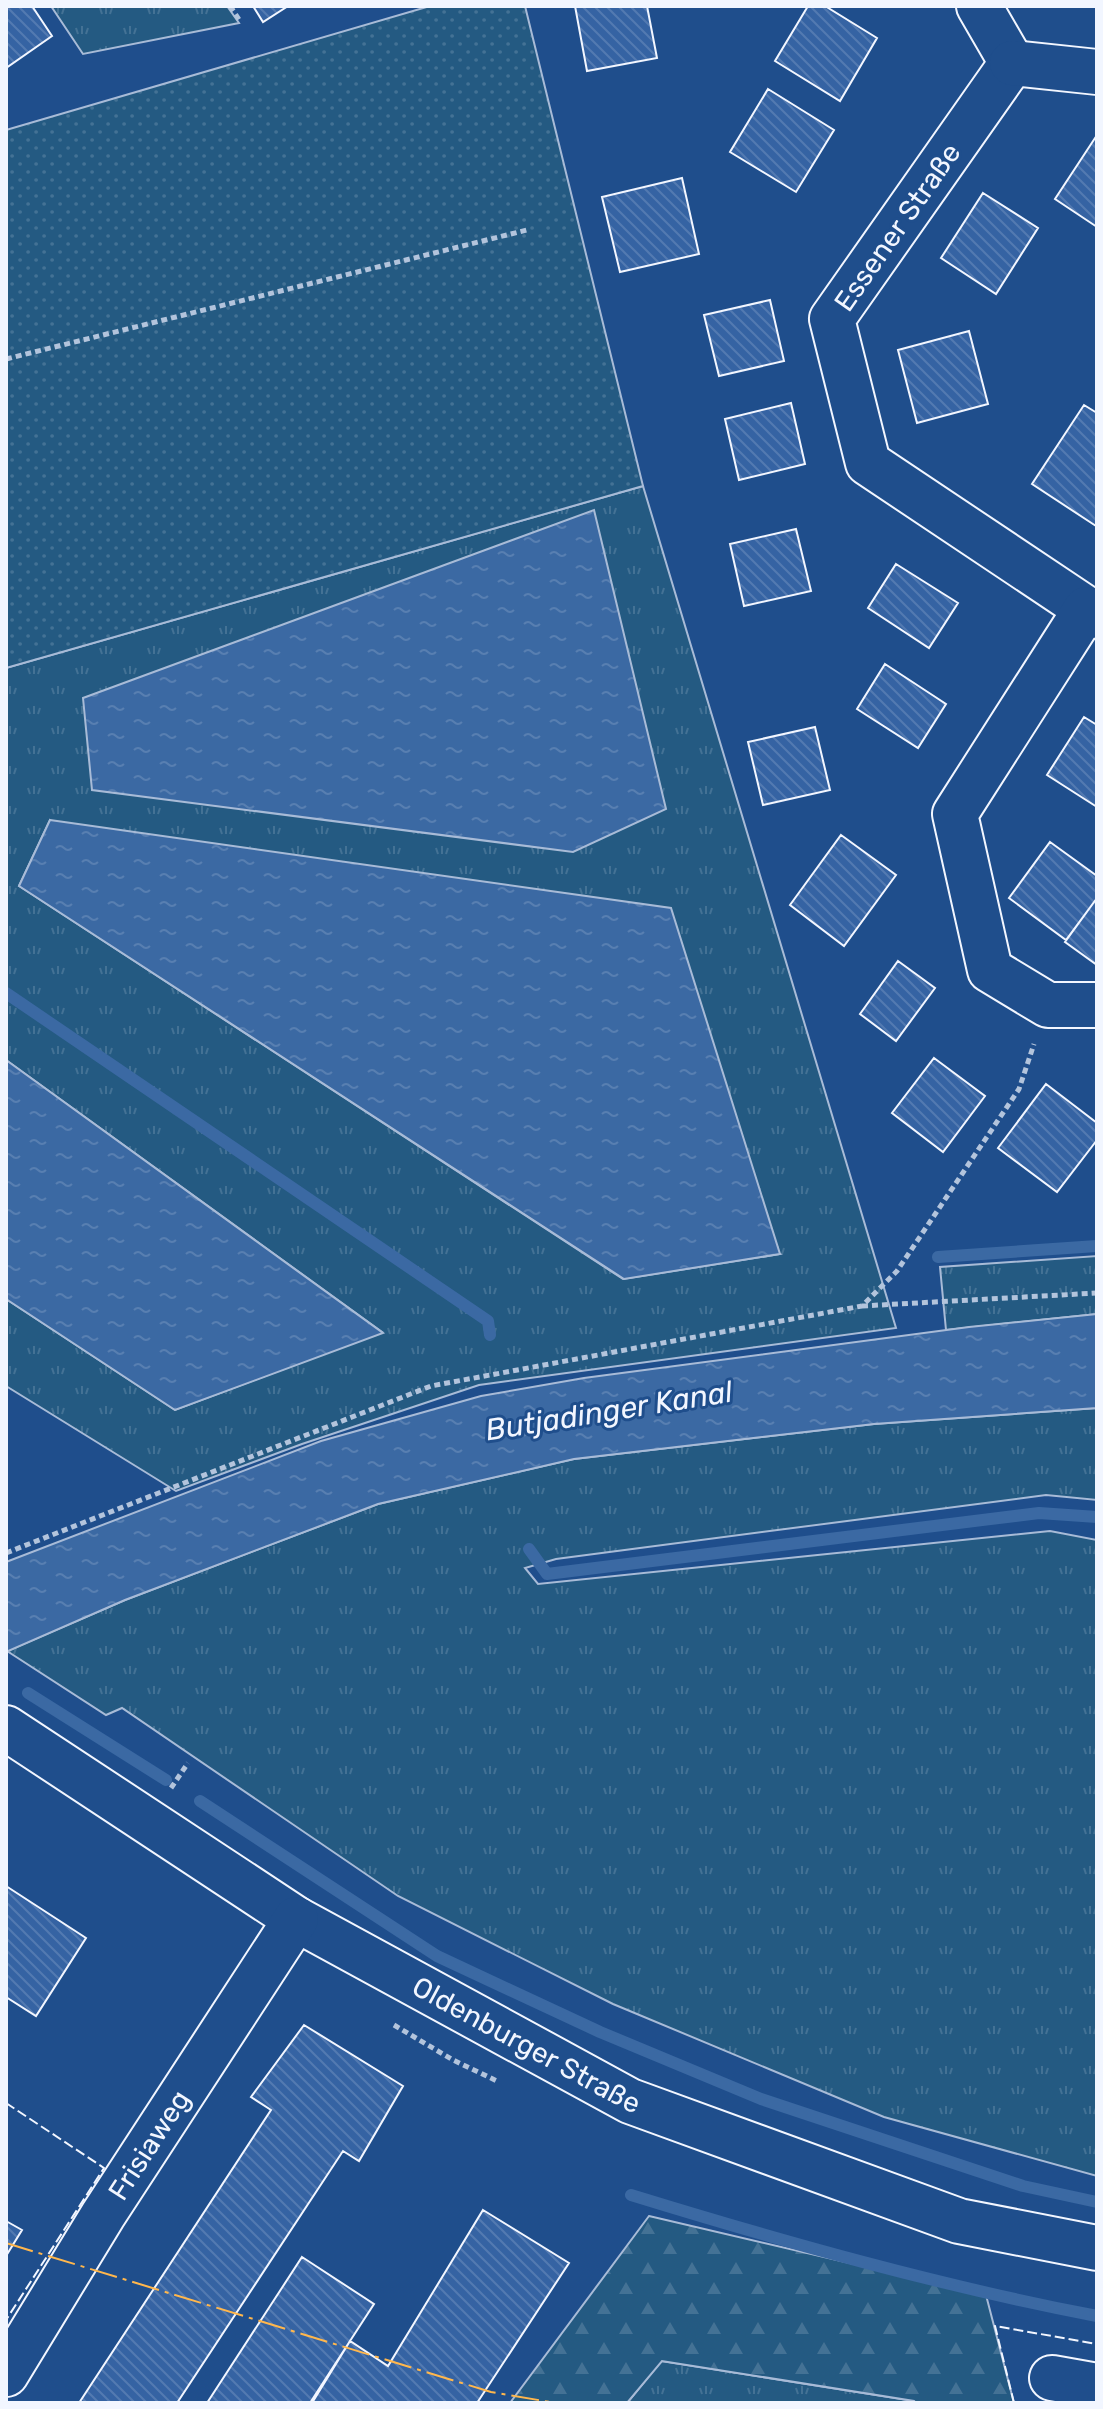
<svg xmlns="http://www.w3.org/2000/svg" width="1103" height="2409" viewBox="0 0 1103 2409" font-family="Rubik,sans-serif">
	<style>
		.grass { fill: url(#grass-tufts); stroke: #a8bbd7; stroke-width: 2; fill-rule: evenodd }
		.forest { fill: url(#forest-firs); stroke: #a8bbd7; stroke-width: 2 }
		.garden { fill: url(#garden-dots); stroke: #a8bbd7; stroke-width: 2 }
		.water { fill: url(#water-ripples); stroke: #a8bbd7; stroke-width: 2 }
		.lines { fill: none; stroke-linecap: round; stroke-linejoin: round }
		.stream { stroke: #3b69a3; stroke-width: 12 }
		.building { fill: url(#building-back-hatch); stroke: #f2f6ff; stroke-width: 2 }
		.minor-casing { stroke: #f2f6ff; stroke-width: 48 }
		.path { stroke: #b3c4dc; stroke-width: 5; stroke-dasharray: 6 4; stroke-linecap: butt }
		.minor { stroke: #1f4e8c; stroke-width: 44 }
		.fence { stroke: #f2f6ff; stroke-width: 2; stroke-dasharray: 10 4; stroke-linecap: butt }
		.power { stroke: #ffb74d; stroke-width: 2; stroke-dasharray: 28 6 4 6; stroke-linecap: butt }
		.labels { text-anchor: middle; stroke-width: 6; stroke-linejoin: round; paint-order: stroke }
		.street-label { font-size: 28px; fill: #f2f6ff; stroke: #1f4e8c }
		.water-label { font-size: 30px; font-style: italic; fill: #f2f6ff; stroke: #1f4e8c }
	</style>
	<defs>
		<pattern id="grass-tufts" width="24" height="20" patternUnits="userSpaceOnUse" patternTransform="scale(2)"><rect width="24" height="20" fill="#245a82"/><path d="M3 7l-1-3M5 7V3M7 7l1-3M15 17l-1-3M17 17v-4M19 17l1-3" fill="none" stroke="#447295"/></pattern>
		<pattern id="forest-firs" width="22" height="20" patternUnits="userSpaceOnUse" patternTransform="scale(2)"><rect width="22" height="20" fill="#245a82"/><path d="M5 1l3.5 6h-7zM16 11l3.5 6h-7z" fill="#447295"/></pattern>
		<pattern id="garden-dots" width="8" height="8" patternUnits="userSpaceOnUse" patternTransform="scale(2)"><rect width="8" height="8" fill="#245a82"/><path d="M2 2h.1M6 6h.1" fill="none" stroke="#447295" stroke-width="1.8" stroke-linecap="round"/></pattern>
		<pattern id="water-ripples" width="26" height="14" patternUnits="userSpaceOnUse" patternTransform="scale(2)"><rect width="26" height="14" fill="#3b69a3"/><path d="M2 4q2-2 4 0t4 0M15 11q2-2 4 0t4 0" fill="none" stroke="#587fb1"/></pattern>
		<pattern id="building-back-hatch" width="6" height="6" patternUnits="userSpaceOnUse" patternTransform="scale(2)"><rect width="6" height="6" fill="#3563a3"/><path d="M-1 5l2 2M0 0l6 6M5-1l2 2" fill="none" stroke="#537ab1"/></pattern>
	</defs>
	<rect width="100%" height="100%" fill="#1f4e8c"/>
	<path class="grass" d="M51 6H227L239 23 83 54Z
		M643 486 896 1328 479 1385 302 1444 176 1491 6 1386V1299L175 1410 382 1332 6 1060V668ZM50 820 780 1254 623 1279 19 886Z
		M1097 1256V1314L946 1330 940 1267Z
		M1097 1408V1500L1046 1495 556 1559 525 1568 538 1584 1050 1531 1097 1540V2176L884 2117 613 2004 398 1896 122 1708 106 1715 7 1651 125 1600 378 1504 574 1459 874 1424Z
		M661 2361 914 2401 916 2403H627Z"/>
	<path class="forest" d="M649 2216 986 2295 1014 2403H916L914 2401 662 2361 627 2403H510Z"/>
	<path class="garden" d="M430 6H525L643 486 6 668V130Z"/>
	<path class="water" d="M594 510 666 809 573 852 92 790 83 698Z
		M50 820 671 908 780 1254 624 1279 19 886Z
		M6 1060 383 1333 175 1410 6 1299Z
		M1097 1314V1408L874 1424 574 1459 378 1504 125 1600 6 1652V1562L321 1441 481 1396 584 1378 969 1327Z"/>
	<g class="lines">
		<path class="stream" d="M6 993 488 1321 490 1335
			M938 1257 1097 1246
			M529 1549 547 1574 1039 1513 1097 1517
			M28 1693 166 1780
			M200 1801 437 1956 600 2032 761 2099 1023 2186 1097 2202
			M631 2195C784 2242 940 2286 1097 2316"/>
	</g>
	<path class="building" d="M6 6H32L52 36 6 68Z
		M253 6H288L263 22Z
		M575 6H647L657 58 587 71Z
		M808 6H825L877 38 840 101 775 61Z
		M768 89 834 130 796 192 730 152Z
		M1097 135V227L1055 199Z
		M682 178 699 254 620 272 602 197Z
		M983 193 1038 228 996 294 941 258Z
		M770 300 784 361 719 376 704 315Z
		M969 331 988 404 917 423 898 350Z
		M791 403 805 464 739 480 725 419Z
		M1084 405 1097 413 1096 526 1032 484Z
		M796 529 811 591 744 606 730 544Z
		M896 564 958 603 929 648 868 608Z
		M885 664 946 704 918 748 857 709Z
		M1084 717 1097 725V807L1047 775Z
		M815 727 830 790 763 805 748 742Z
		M841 835 896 875 844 946 790 905Z
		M1050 842 1097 876V898L1066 940 1009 898Z
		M1097 898V965L1065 942Z
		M898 961 935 988 896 1041 860 1014Z
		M934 1058 985 1096 943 1152 892 1113Z
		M1046 1084 1097 1123V1140L1057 1192 998 1148Z
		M6 1886 86 1938 36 2016 6 1997Z
		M304 2025 403 2086 359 2161 343 2151 177 2403H79L271 2110 251 2097Z
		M483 2210 569 2263 477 2403H312L350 2341 388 2366Z
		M6 2221 22 2230 6 2256Z
		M302 2257 374 2304 350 2341 310 2403H207Z"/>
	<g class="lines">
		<g class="minor-casing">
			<g id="minor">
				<path d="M979 6 1012 63"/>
				<path d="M1012 63 832 319 868 463 1097 616"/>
				<path d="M1012 63 1097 72"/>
				<path d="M1086 609 955 814 990 970 1048 1005H1097"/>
				<path id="s1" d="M6 1728 296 1919 630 2101 959 2221 1097 2248"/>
				<path id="s2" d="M6 2374 103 2215 296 1919"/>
				<path d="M1052 2378 1097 2386"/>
			</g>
		</g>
		<path class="path" d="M230 6 240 21
			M6 359 527 230
			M862 1306 1097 1293
			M6 1553 431 1386 862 1306 897 1271 1019 1089 1034 1044
			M171 1788 188 1763
			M394 2025 453 2060 497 2081"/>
		<use href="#minor" class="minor"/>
		<path class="fence" d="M6 2103 104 2168 6 2320
			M1014 2403 995 2326 1097 2344"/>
		<path class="power" d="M6 2243 491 2392 556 2403"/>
	</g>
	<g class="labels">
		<g class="street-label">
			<text transform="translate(897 227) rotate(-55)" y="10">Essener Straße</text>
			<text dy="10" stroke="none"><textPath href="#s1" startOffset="610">Oldenburger Straße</textPath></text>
			<text dy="10" stroke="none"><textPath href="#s2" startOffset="270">Frisiaweg</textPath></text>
		</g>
		<g class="water-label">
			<text transform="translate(609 1411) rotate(-9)" y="10">Butjadinger Kanal</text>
		</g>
	</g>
	<rect width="1103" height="2409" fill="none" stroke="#f2f6ff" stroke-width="16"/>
</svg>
